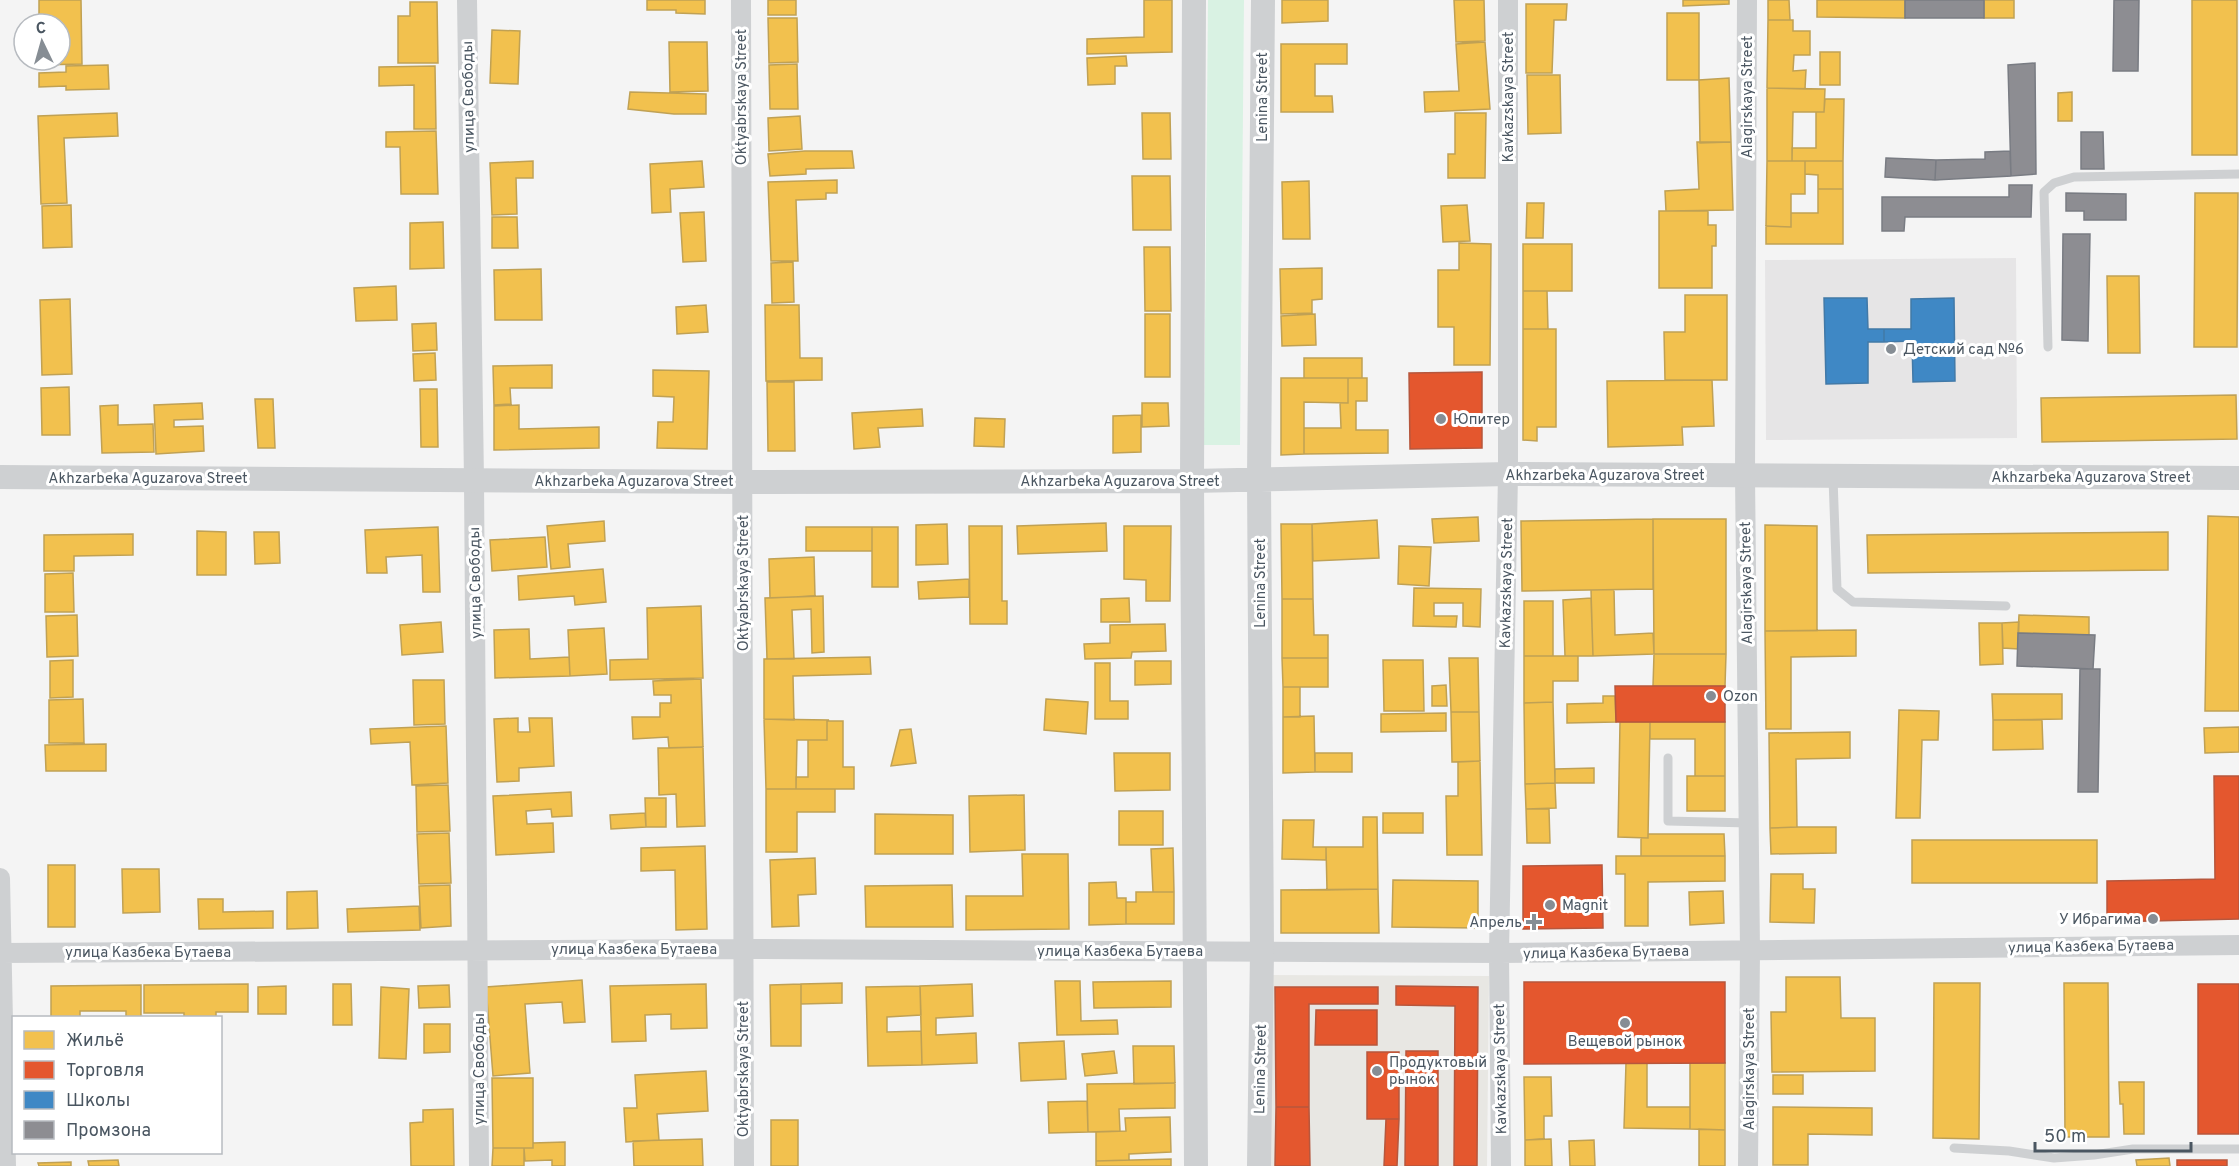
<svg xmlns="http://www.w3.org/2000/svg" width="2239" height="1166" viewBox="0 0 2239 1166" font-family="Overpass,sans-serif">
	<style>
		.commercial { fill: #e8e7e3 }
		.education { fill: #e6e5e6 }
		.green { fill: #d9f2e3 }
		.homes { fill: #f2c14e; stroke: #c0a154; stroke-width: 1.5 }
		.shops { fill: #e4572e; stroke: #b6573d; stroke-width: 1.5 }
		.schools { fill: #3f88c5; stroke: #4279a7; stroke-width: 1.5 }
		.industry { fill: #8d8d92; stroke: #797c83; stroke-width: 1.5 }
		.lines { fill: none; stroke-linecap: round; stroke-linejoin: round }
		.service { stroke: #ced0d2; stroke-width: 9 }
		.minor { stroke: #ced0d2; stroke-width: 20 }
		.tertiary { stroke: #ced0d2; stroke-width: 24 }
		.poi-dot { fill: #868d94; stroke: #fff; stroke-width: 2 }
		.labels { text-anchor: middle; stroke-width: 6; stroke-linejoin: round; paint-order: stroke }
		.street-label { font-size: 15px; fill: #4a5661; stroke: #fff }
		.poi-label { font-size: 15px; fill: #4a5661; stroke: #fff; text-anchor: start }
	</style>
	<rect width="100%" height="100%" fill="#f4f4f4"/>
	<path class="commercial" d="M1267 975 1489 976 1487 1166H1265Z"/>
	<path class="education" d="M2016 258 2017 438 1766 440 1765 260Z"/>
	<path class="green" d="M1208 0H1244L1240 445H1204Z"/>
	<path class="homes" d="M39 0H81L82 64 40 65V60H60V24H39Z
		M647 0H705V14L676 13V10H647Z
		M768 0H796V15H768Z
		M1144 0H1172V52L1087 54V39L1144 37Z
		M1282 0H1328V21L1282 23Z
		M1454 0H1484L1485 41 1456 42Z
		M1683 0H1729V4L1683 6Z
		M1768 0H1789L1790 20H1768Z
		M1817 0H1905V18L1817 17Z
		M1984 0H2014V18H1984Z
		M2192 0H2237V155H2192Z
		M410 2H437L438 63H398V16H410Z
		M1526 4H1567L1566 20H1554L1552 73H1526Z
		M1667 13H1699V80H1667Z
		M768 18H797L798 62 769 63Z
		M1768 20H1793V31H1810V55H1794L1793 71 1806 70 1805 89 1767 88Z
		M492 30 520 31 518 84 490 83Z
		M669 42H707L708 91 670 92Z
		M1485 42 1490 109 1425 112 1424 92 1459 91 1456 44Z
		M1281 44H1347V64H1315V96H1332L1333 112H1281Z
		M1820 52H1840V85H1820Z
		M1126 56 1127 66H1115V84L1088 85 1087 58Z
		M797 64 798 109H770L769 65Z
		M108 65 109 89 66 90V86L39 87V73L66 72V66Z
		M435 66 436 129H414V85L379 86V67Z
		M1527 75H1560L1561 133 1528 134Z
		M1729 78 1731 142 1700 143 1699 80Z
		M1767 88 1825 89 1824 112H1793L1792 161H1767Z
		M630 92 706 94V114H674L628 109Z
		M2072 92V121H2058V93Z
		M1825 99H1844L1843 161H1792V148H1816V112H1824Z
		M117 113 118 136 64 138 67 203 41 204 38 116Z
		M1142 113H1170L1171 159H1143Z
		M1455 113H1486L1485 178H1448V154H1455Z
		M800 116 802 149 769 151 768 118Z
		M436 131 438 194H401L400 147H386V132Z
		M1697 142H1731L1733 210 1666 211 1665 191 1699 189Z
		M805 151H852L854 168 806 169V174L770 176 768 154Z
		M533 161V178H516L517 214 492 215 490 163Z
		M702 161 704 187 670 189 671 212 652 213 650 164Z
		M1767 161H1805V194H1791V227L1766 226Z
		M1805 161H1843V189H1818V175L1805 174Z
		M1132 176H1170L1171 230H1133Z
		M837 180V193H826V199L796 200 798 261H771L768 182Z
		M1309 181 1310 239H1283L1282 182Z
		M1818 189H1843V244H1766V226L1791 227V213H1818Z
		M2195 193H2238L2237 347H2194Z
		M1527 203H1544L1543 238H1526Z
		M71 205 72 247 43 248 42 206Z
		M1467 205 1470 241 1443 242 1441 206Z
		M1659 211H1708V225H1716V246H1712V288H1659Z
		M704 212 706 261 683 262 680 213Z
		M492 217H517L518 248H492Z
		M443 222 444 268 410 269V223Z
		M1459 243 1491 244 1490 365H1454V327H1438V270H1459Z
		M1523 244H1572V291H1523Z
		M1144 247H1170L1171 311H1145Z
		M793 262 794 302 772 303 771 263Z
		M1322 268V299L1312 300V313L1281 314 1280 269Z
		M541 269 542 320H495L494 270Z
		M2107 276H2139L2140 353H2108Z
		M396 286 397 320 356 321 354 288Z
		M1523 291H1547L1548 329H1523Z
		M1685 295H1727V380H1665L1664 332H1685Z
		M70 299 72 374 42 375 40 300Z
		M706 305 708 332 677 334 676 307Z
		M765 305H799L800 358H822V380L766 381Z
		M1145 314H1170V377H1145Z
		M1315 314 1316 345 1282 346 1281 316Z
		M436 323 437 350 413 351 412 324Z
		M1523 329H1556V427H1537V441L1523 440Z
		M435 353 436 380 414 381 413 354Z
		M1304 358H1362V378H1304Z
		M552 365V388H510L511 404 494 405 493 366Z
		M653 370 709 371 707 449 657 448 658 422H673L674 397 653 396Z
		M1281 378H1348V403L1304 402V454L1281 455Z
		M1348 378H1367V401H1356V430H1388V453L1304 454V428H1341L1340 403H1348Z
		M1712 380 1714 426 1682 427 1683 445 1608 447 1607 381Z
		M767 382H794L795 451H768Z
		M69 387 70 435H42L41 388Z
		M420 389H437L438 447H421Z
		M2236 395 2237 439 2042 442 2041 398Z
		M255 399H273L275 448H258Z
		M202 403 203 419 174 420V427L203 426 204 451 156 454 154 405Z
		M1142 403H1168L1169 426 1142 427Z
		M118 405V425L153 424 154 452 102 453 100 406Z
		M519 405V429L599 427V448L494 450V406Z
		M922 409 923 426 878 428 880 447 854 449 852 413Z
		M1141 415V452L1113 453V416Z
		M975 418 1005 419 1004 447 974 446Z
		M2208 516 2239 517V711H2205Z
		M1478 517 1479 541 1434 543 1432 519Z
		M1653 519H1726V654H1654Z
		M1653 519V589L1522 591 1521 521Z
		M1377 520 1379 558 1313 561 1312 524Z
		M604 521 605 541 568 544 570 567 551 569 547 526Z
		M1106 523 1107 551 1018 554 1017 526Z
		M947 524 948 564 916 565V525Z
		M1281 524H1312L1313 599H1282Z
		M1765 525 1817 526V631H1765Z
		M969 526H1002V601H1007V624H970Z
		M1124 526H1171L1170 601H1146V580L1124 579Z
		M438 527 440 592H423L422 555 386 557 387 573H367L365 530Z
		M806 527H872V551H806Z
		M872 527H898V587H872Z
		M197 531 226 532V575H197Z
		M254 532H279L280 563 255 564Z
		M2168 532V570L1868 573 1867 535Z
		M133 534V555L74 556V571H44V535Z
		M545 537 547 567 492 571 490 540Z
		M1399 546 1431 547 1429 586 1398 584Z
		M814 557 815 596 770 598 769 559Z
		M603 569 606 602 575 605 574 596 519 600 518 576Z
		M73 573 74 612H45V574Z
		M969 579V597L919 599 918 582Z
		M1414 588 1481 589 1480 627 1463 626V603H1434V616H1457L1456 627 1413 626Z
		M1591 590H1614L1615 635 1653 633 1654 654 1593 656Z
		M823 596 824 652 812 653 811 609 792 610 794 659H767L765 598Z
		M1129 598 1130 622H1101V599Z
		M1591 598 1593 656H1565L1563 600Z
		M1282 599H1313L1314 635H1328V658H1282Z
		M1524 601H1553V656H1524Z
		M701 606 703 678 610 680V660L648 659 647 608Z
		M77 615 78 656 47 657 46 616Z
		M2019 615 2089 617V635L2018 633Z
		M441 622 443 652 402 655 400 625Z
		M2019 622 2018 649 2003 648 2002 623Z
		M1979 623H2002L2003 664 1980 665Z
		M1165 624 1166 651 1132 652 1131 658 1085 659 1084 644 1110 643V625Z
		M604 628 607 674 570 676 568 630Z
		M529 629 530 659 569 657 570 676 495 678 494 630Z
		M1856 630V656L1791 657V729H1766L1765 631Z
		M1654 654H1726L1725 686H1653Z
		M1524 656H1578V681H1553V702L1524 703Z
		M870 657 871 674 793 676 794 720 764 719V659Z
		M1282 658H1328V687H1283Z
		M1449 658H1478L1479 712H1451Z
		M73 660V697L50 698V661Z
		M1383 660H1423L1424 711H1384Z
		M1135 661H1171V684L1135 685Z
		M1095 663H1110V701H1128V719H1095Z
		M701 679 703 747 669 748 668 737 633 739 632 717H660V703H671V695H654L653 681Z
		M413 680H444L445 724 414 725Z
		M1446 685 1447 706H1432V686Z
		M1283 687H1300V717H1283Z
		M1992 694H2062V719L1993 720Z
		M1603 696H1615L1616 722 1567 723V704L1603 703Z
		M83 699 84 743H49V700Z
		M1046 699 1088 702 1086 734 1044 730Z
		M1553 702 1555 783 1525 784 1524 703Z
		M1899 710 1939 711 1938 740H1922L1920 818H1896Z
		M1451 712H1479L1480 761 1452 762Z
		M1446 713V731L1381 732V714Z
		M1314 716 1315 772 1283 773V717Z
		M518 718V732H530L529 718H552L554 766 519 768V781L497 782 494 719Z
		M764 719 829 720 827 721V740H797L796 789H766Z
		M1993 720H2042L2043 749 1993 750Z
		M827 721H843V767H854V789H796V777H808V740H827Z
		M1620 722H1650L1648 838 1618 837Z
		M1650 722H1725V776H1695V739H1650Z
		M446 726 448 783 412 785 410 742 371 744 370 729Z
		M2239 727V752L2205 753 2204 728Z
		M911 729 916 763 891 766 900 730Z
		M1850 732V758L1796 759 1797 827 1770 828 1769 733Z
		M106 744V771H46L45 745Z
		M703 747 705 826 677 827 676 794 659 795 658 748Z
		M1114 753H1170V790L1115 791Z
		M1315 753H1352V772H1315Z
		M1480 761 1482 855H1447L1446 796H1458V762Z
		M1594 768V783H1555V769Z
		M1687 776H1725V811H1687Z
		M1555 783 1556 808 1526 809 1525 784Z
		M448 785 450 831 417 832 416 786Z
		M766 789H835V812H797V852H766Z
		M571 792 572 816 552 817 551 809 526 811 527 824 553 823 554 852 496 855 493 796Z
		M1024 795 1025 850 970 852 969 796Z
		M645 798H666V827H646Z
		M1526 809H1549L1550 843H1527Z
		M1119 811H1163V845H1119Z
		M645 813 646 827 611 829 610 815Z
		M1383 813H1423V833H1383Z
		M875 814 953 815V854H875Z
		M1363 817H1377L1378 889 1327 890 1326 847H1363Z
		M1283 820H1314L1313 847H1326V860L1282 859Z
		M1797 827H1836V853L1771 854 1770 828Z
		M449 833 451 883 419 884 417 834Z
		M1648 834H1724L1725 856H1641V838H1648Z
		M1912 840H2097V883H1912Z
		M705 846 707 929 676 930 675 870 641 871V848Z
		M1173 848 1174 892H1153L1151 849Z
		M1022 854H1068L1069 929 966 930V896H1023Z
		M1616 856H1725V881L1648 882V926H1625V874H1616Z
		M815 858 816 894 798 895 799 926 772 927 770 860Z
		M48 865H75V927H48Z
		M122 869H159L160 912 123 913Z
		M1771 874H1803V889H1815L1814 923 1770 922Z
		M1393 880 1478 881V928L1392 927Z
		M1116 882 1117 898H1126V924L1089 925V883Z
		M450 885 451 926 421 928 419 886Z
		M952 885 953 927H866L865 886Z
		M1378 889 1379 933H1281V890Z
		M317 891 318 928 287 929V892Z
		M1723 891 1724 923 1690 925 1689 892Z
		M1136 892H1174V924H1126V902H1136Z
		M198 899H223V912L273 911V928L199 929Z
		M419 906 420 930 348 932 347 909Z
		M1786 977H1840L1841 1018H1875V1071L1772 1072 1771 1012H1786Z
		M582 980 585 1022 564 1023 562 1002 525 1004 530 1073 493 1076 486 987Z
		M1055 981H1080L1081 1021 1117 1020 1118 1034 1057 1035Z
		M1171 981V1007L1094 1008 1093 982Z
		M842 983V1003L801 1004V984Z
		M1934 983H1980L1979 1139 1933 1138Z
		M2064 983H2108L2109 1137H2065Z
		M248 984V1012H216V1018H184V1013H144V985Z
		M333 984H351L352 1025H333Z
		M706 984 707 1028 671 1029V1014L645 1015 646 1041 612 1042 610 986Z
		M801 984V1046H771L770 985Z
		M972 984 973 1016 936 1018V1035L976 1033 977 1063 922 1065 920 986Z
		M141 985V1018H126V1011H80V1018H51V986Z
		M449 985 450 1007 419 1008 418 986Z
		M286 986V1014H258V987Z
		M920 986 921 1015 887 1017V1032L921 1031 922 1065 868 1066 866 987Z
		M381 987 409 989 406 1059 379 1058Z
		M424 1024H450V1052L424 1053Z
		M1064 1041 1066 1079 1021 1081 1019 1043Z
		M1133 1046H1174L1175 1083 1134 1084Z
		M1114 1051 1117 1073 1085 1076 1082 1054Z
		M1626 1063H1647V1107H1690V1129L1624 1128Z
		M1690 1063H1725V1130L1690 1129Z
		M706 1071 708 1111 657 1114 659 1140 626 1142 624 1108H637L635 1075Z
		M1773 1075H1803V1094H1773Z
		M1524 1077H1551L1552 1116H1544V1139L1525 1140Z
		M492 1078H533V1148H493Z
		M2119 1082H2144V1134H2124L2123 1104H2120Z
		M1175 1083V1108L1119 1109 1120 1131 1088 1132 1087 1084Z
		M1087 1101 1088 1132 1049 1133 1048 1102Z
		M1773 1107 1872 1108V1135L1808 1134V1165H1773Z
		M453 1109 454 1166H411L410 1123 423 1122V1110Z
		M1170 1117 1171 1152 1129 1154V1160L1096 1161V1132L1126 1131 1125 1118Z
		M771 1120H798V1166H771Z
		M1699 1129 1725 1130V1166H1699Z
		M702 1139 703 1166H634L633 1141Z
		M1551 1139 1552 1166H1525V1140Z
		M1594 1140 1595 1166H1570L1569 1141Z
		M565 1142V1166H552V1160L525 1161 524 1148H533V1143Z
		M493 1148H524V1166H492Z
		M2169 1158 2170 1166H2137L2136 1160Z
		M1171 1159V1166H1096V1161Z
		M118 1160 119 1166H89L88 1161Z
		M71 1162V1166H39L38 1163Z"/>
	<path class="shops" d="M1482 372V448L1410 449 1409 373Z
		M1615 686H1725V722H1616Z
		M2214 776H2239V919L2107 922V881L2215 879Z
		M1602 865 1603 928 1523 929V866Z
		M1524 982H1725V1063L1524 1064Z
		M2198 984H2239V1134H2198Z
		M1396 986 1478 987 1477 1166H1454L1455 1006 1396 1005Z
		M1275 987H1378V1004H1309V1107H1276Z
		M1316 1010H1377V1045H1315Z
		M1406 1051H1438V1166H1405Z
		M1367 1052H1399V1119H1367Z
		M1276 1107H1309L1310 1166H1275Z
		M1386 1119H1399L1397 1166H1384Z
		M2177 1160H2227V1166H2177Z"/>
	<path class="schools" d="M1824 298H1867L1868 329H1884V342H1868V383L1826 384Z
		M1954 298 1955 381 1913 382 1912 341 1884 342V329H1911V299Z"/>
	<path class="industry" d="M1905 0H1984V18H1905Z
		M2114 0H2139L2138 71H2113Z
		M2035 63 2036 174 2011 176 2008 65Z
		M2081 132H2103L2104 169H2081Z
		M2010 151 2011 176 1935 180 1936 160 1985 159V152Z
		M1886 158 1936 160 1935 180 1885 177Z
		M2009 185H2032L2031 217H1905L1904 231H1882V197H2009Z
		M2066 193 2126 194V220H2084V211H2066Z
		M2063 234H2090L2088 341 2062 340Z
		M2018 633 2095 635 2093 669 2017 666Z
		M2080 669H2100L2098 792H2078Z"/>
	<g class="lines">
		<path class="service" d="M2048 347 2044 192 2054 183 2074 177 2239 174
			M1833 478 1837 589 1853 602 2006 606
			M1668 758V821L1749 823
			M1954 1148 2009 1151 2054 1158 2094 1155 2133 1149H2239"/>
		<path class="minor" d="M467 0 474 480 479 1166
			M741 0 744 1166
			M1747 0 1745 475 1750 951 1748 1166
			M0 878 6 1166
			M0 953 743 949 1499 953 2239 945
			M1501 1166 1499 953 1508 474V0"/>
		<path class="tertiary" d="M1194 0 1192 481 1196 1166
			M0 477 743 482 1192 481 1508 474 2239 478
			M1259 1166 1262 952 1259 479 1263 0"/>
	</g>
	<g class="poi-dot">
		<circle cx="1891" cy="349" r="6"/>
		<circle cx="1441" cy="419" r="6"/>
		<circle cx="1711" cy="696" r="6"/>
		<circle cx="1550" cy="905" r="6"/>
		<circle cx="2153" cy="919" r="6"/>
		<path d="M1531 913h6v6h6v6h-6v6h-6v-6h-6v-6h6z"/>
		<circle cx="1625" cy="1023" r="6"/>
		<circle cx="1377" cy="1071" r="6"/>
	</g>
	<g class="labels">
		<g class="street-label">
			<text transform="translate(468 97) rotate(-91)" y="5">улица Свободы</text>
			<text transform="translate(741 97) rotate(-90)" y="5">Oktyabrskaya Street</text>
			<text transform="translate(1262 97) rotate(-90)" y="5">Lenina Street</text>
			<text transform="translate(1508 97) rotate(-90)" y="5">Kavkazskaya Street</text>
			<text transform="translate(1747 97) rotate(-90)" y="5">Alagirskaya Street</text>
			<text x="1605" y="480">Akhzarbeka Aguzarova Street</text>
			<text x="2091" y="482">Akhzarbeka Aguzarova Street</text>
			<text x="148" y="483">Akhzarbeka Aguzarova Street</text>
			<text x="634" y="486">Akhzarbeka Aguzarova Street</text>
			<text x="1120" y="486">Akhzarbeka Aguzarova Street</text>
			<text transform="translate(475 583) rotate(-91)" y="5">улица Свободы</text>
			<text transform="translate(743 583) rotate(-90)" y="5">Oktyabrskaya Street</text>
			<text transform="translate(1260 583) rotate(-90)" y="5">Lenina Street</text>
			<text transform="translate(1506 583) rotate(-89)" y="5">Kavkazskaya Street</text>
			<text transform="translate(1746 583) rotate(-91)" y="5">Alagirskaya Street</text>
			<text transform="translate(2091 946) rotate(-1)" y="5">улица Казбека Бутаева</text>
			<text x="634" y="954">улица Казбека Бутаева</text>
			<text x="1120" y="956">улица Казбека Бутаева</text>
			<text x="148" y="957">улица Казбека Бутаева</text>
			<text transform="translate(1606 952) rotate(-1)" y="5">улица Казбека Бутаева</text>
			<text transform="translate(479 1069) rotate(-90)" y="5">улица Свободы</text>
			<text transform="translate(743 1069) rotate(-90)" y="5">Oktyabrskaya Street</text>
			<text transform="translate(1260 1069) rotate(-89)" y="5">Lenina Street</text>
			<text transform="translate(1500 1069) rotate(-91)" y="5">Kavkazskaya Street</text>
			<text transform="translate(1749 1069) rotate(-90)" y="5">Alagirskaya Street</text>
		</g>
		<g class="poi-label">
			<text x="1903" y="354">Детский сад №6</text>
			<text x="1453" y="424">Юпитер</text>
			<text x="1723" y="701">Ozon</text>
			<text x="1562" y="910">Magnit</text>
			<text x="2141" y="924" text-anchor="end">У Ибрагима</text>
			<text x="1522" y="927" text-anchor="end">Апрель</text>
			<text x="1625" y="1046" text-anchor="middle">Вещевой рынок</text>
			<text x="1389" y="1067">Продуктовый<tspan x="1389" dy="17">рынок</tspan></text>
		</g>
	</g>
	<rect x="12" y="1016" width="210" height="138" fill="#ffffff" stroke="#b7bbc0" stroke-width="1.5"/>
	<rect x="24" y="1031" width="30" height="18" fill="#f2c14e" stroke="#b7bbc0" stroke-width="1.5"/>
	<text x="66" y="1046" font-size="18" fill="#4a5661">Жильё</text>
	<rect x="24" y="1061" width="30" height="18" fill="#e4572e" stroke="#b7bbc0" stroke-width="1.5"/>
	<text x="66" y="1076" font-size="18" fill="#4a5661">Торговля</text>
	<rect x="24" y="1091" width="30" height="18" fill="#3f88c5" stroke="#b7bbc0" stroke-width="1.5"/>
	<text x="66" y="1106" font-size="18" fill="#4a5661">Школы</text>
	<rect x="24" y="1121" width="30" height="18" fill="#8d8d92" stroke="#b7bbc0" stroke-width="1.5"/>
	<text x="66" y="1136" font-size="18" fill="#4a5661">Промзона</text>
	<g transform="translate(42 42) rotate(355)"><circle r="28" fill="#ffffff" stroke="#b7bbc0" stroke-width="1.5"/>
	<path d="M0-4.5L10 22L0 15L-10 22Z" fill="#868d94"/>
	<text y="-9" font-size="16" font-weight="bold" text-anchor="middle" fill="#4a5661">С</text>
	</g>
	<path d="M2035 1142v9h156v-9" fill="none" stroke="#4a5661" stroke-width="3"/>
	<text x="2044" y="1142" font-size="18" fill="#4a5661" stroke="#ffffff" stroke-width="4.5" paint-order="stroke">50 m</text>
</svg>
